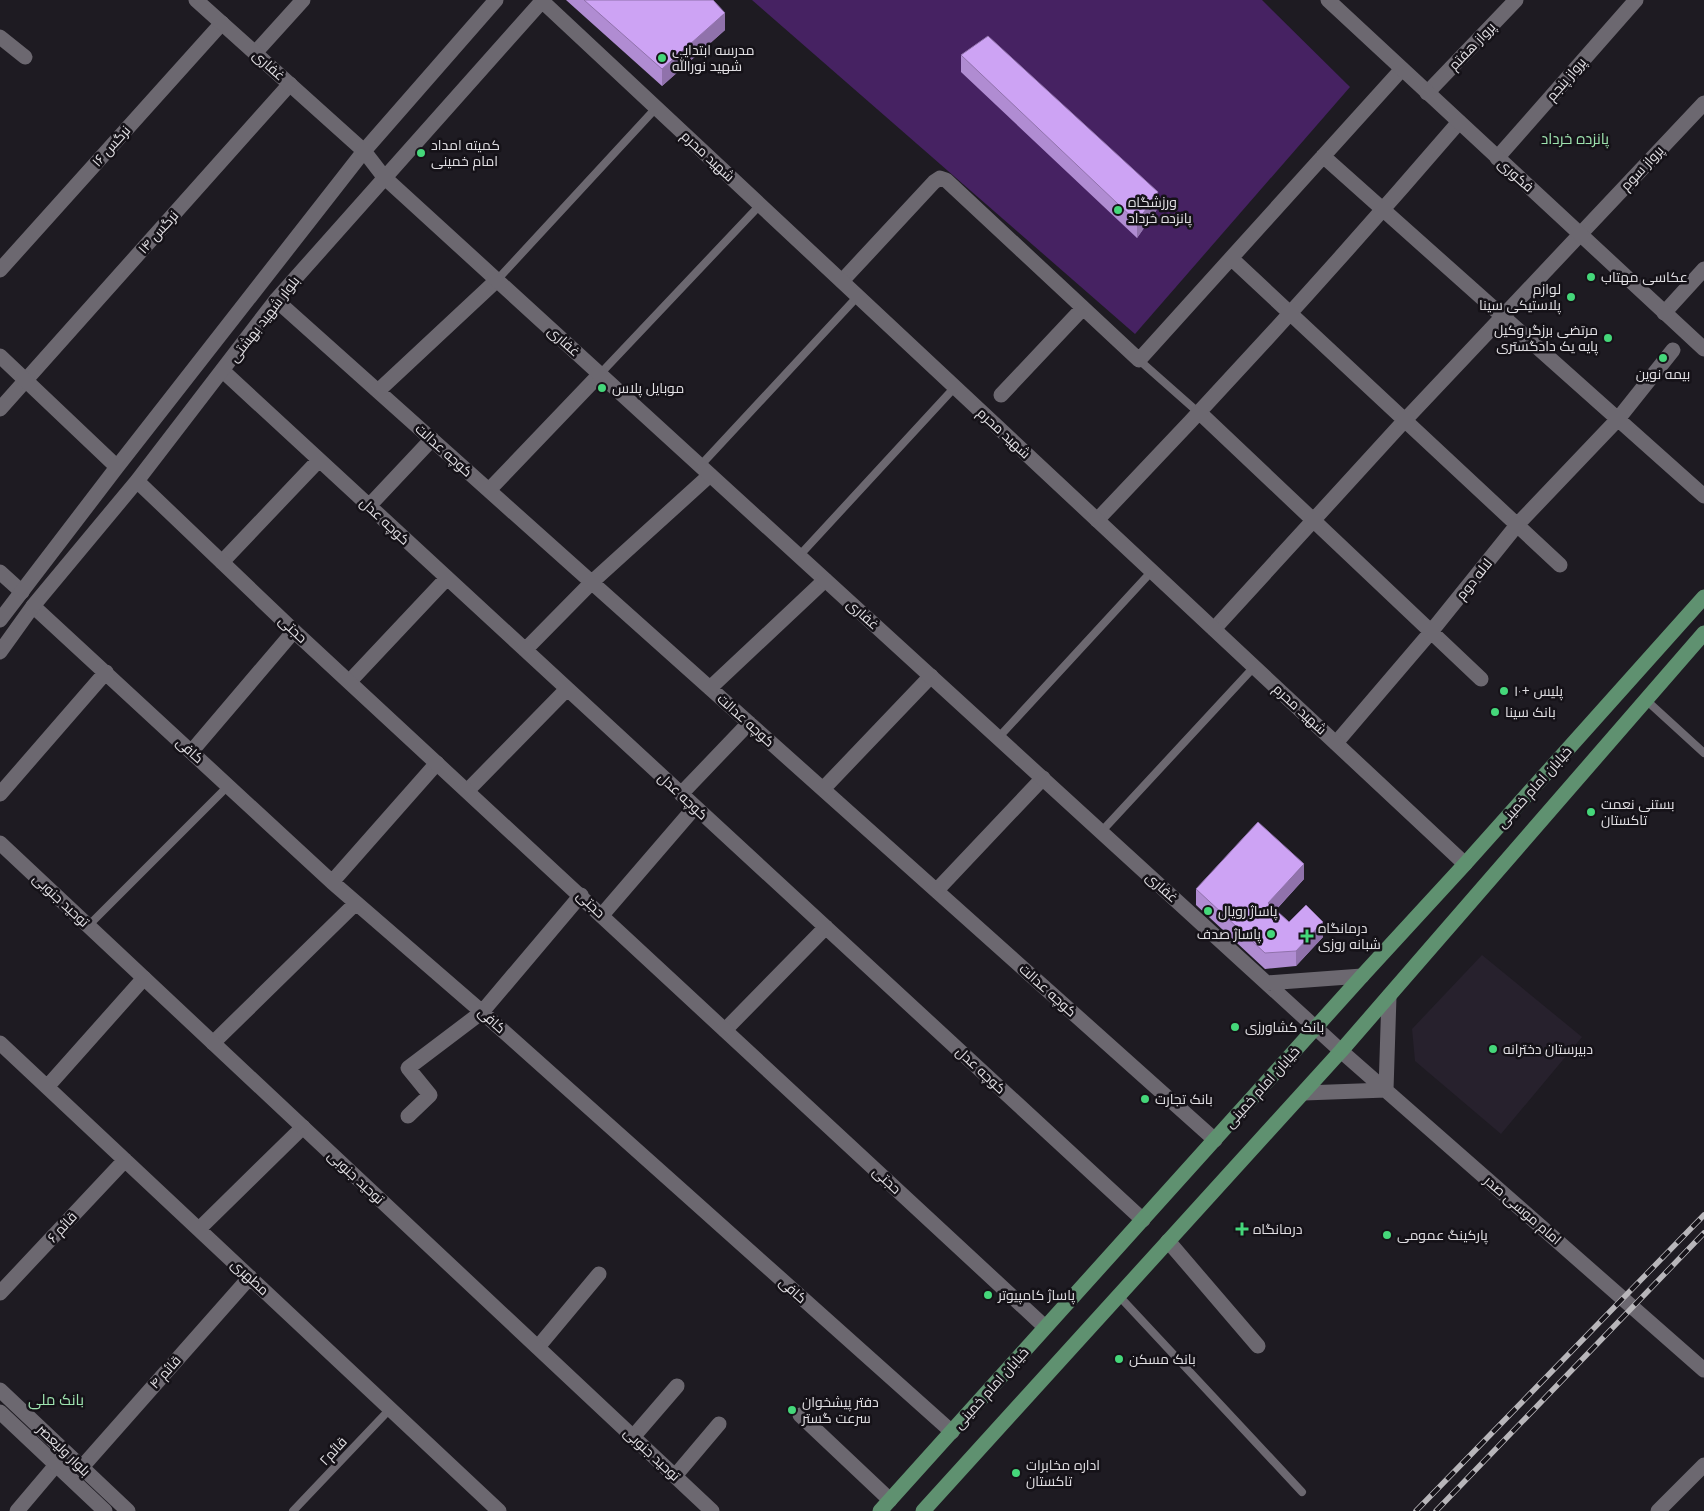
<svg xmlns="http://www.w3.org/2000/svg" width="1704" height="1511" viewBox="0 0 1704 1511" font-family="'Open Sans',Cairo,sans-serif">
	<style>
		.built { fill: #27212d }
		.green { fill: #462262 }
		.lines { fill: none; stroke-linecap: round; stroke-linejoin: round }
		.lane { stroke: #6c6870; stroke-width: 8 }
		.street { stroke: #6c6870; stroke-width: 15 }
		.secondary { stroke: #6c6870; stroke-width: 15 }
		.primary { stroke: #5f9170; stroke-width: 15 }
		.rail-casing { stroke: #b8b6ba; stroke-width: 5.5 }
		.rail { stroke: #151218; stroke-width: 4; stroke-dasharray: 11; stroke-linecap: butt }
		.wall { fill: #b08cd2 }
		.shaded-wall { fill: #9072ab }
		.building { fill: #cda3f4; stroke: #9072ab }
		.poi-dot { fill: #45d77a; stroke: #151218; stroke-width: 2 }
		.labels { text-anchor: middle; stroke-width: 5; stroke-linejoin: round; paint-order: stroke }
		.street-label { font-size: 14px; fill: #e1dfe3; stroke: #151218 }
		.poi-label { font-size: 14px; fill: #e1dfe3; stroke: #151218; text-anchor: start }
		.neighbourhood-label { font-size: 15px; fill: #9ee3af; stroke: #151218 }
	</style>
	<rect width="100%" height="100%" fill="#1e1b22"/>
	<path class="built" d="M1482 955 1582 1037 1501 1134 1415 1061 1412 1029Z"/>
	<path class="green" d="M752 0H1262L1350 87 1135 334Z"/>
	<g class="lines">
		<path class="lane" d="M497 280 656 108
			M1139 360 1199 413
			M600 374 760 205
			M700 466 858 296
			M799 556 955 387
			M1646 700 1704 753
			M998 738 1152 571
			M1101 832 1254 667
			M88 926 229 785
			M1119 1296 1302 1492
			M293 1511 390 1409"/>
		<path class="street" d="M0 37 25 57
			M255 53 303 0
			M1427 93 1516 0
			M1323 156 1704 496
			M1497 158 1636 0
			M1231 258 1560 565
			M0 270 222 23
			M842 281 934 182 940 178 946 180 1139 360 1402 69
			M276 300 1215 1140
			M1664 313 1704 269
			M223 371 1143 1220
			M378 391 497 280
			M1001 395 1083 308
			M0 409 290 84
			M1200 413 1481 679
			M489 490 600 374
			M369 506 432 439
			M1097 520C1221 391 1342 258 1459 122
			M222 562 319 460
			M0 572 22 592
			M33 606 332 882 482 1012 952 1432
			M1214 629 1405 420 1704 103
			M525 650 592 582 710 475
			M350 681 447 578
			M710 688 825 580
			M1336 743 1430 633 1517 525 1618 419 1673 350
			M191 752 294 631
			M823 789 931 676
			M468 790 567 689
			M0 794 106 672
			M681 794 749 723
			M332 882 437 763
			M937 890 1043 778
			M602 915 695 807
			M725 1030 826 927
			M0 1043 499 1511
			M213 1043 356 903
			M47 1087 144 978
			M408 1116 430 1095 408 1068 482 1012 581 895
			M199 1229 303 1127
			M1168 1241 1258 1346
			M0 1293 125 1160
			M538 1347 599 1274
			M800 1415 890 1500
			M633 1437 677 1386
			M82 1467 250 1277
			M675 1476 719 1424
			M17 1511 56 1465"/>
		<path class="secondary" d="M196 0 364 151 384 177 1341 1051 1704 1370
			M1328 0 1704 349
			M542 1 1465 864
			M0 356 117 467
			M137 481 294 631 1045 1327
			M0 620 117 467 364 151 496 0
			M0 652 33 606 137 481 276 300 543 0
			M0 843 712 1511
			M1267 983 1362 976
			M1304 1093 1386 1090 1389 996
			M0 1390 128 1511
			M0 1412 105 1511
			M1658 1511 1704 1465"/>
		<path class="primary" d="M880 1511 1362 976 1465 864 1704 597
			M923 1511 1341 1051 1704 633"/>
		<g class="rail-casing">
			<path id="rail" d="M1416 1511 1704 1215
				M1436 1511 1704 1233"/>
		</g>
		<use href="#rail" class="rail"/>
	</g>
	<path class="wall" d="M566 0H713L725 30 662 86Z
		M961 55 1158 208 1137 238 961 72Z
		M1304 879 1276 910 1289 922 1323 937 1296 966 1265 969 1196 905V889Z"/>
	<path class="shaded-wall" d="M725 13V30L662 86V69Z
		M1158 192V208L1137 238V222Z
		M1304 864V879L1268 918V903Z
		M1323 922V937L1296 966V951Z"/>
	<path class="building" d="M584 0H713L725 13 662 69Z
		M988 36 1158 192 1137 222 961 55Z
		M1258 822 1304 864 1268 903 1289 922 1306 905 1323 922 1296 951 1265 953 1196 889Z"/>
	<g class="poi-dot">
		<circle cx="662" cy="58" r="5"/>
		<circle cx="421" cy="153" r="5"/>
		<circle cx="1118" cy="210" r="5"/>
		<circle cx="1591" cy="277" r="5"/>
		<circle cx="1571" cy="297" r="5"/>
		<circle cx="1608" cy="338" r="5"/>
		<circle cx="1663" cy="358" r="5"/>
		<circle cx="602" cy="388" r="5"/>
		<circle cx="1504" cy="691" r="5"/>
		<circle cx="1495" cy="712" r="5"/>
		<circle cx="1591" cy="812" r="5"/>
		<circle cx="1208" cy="911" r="5"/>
		<circle cx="1271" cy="934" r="5"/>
		<path d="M1304.5 928.5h5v5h5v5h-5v5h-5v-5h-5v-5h5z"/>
		<circle cx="1235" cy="1027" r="5"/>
		<circle cx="1493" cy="1049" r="5"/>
		<circle cx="1145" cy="1099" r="5"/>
		<path d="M1239.5 1221.5h5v5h5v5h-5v5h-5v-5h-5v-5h5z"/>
		<circle cx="1387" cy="1235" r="5"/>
		<circle cx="988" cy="1295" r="5"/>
		<circle cx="1119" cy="1359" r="5"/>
		<circle cx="792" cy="1410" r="5"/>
		<circle cx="1016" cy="1473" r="5"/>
	</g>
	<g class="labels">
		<g class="street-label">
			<text transform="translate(1472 46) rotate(-46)" y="5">پرواز هفتم</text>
			<text transform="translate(269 65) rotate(42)" y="5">غفاری</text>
			<text transform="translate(1566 79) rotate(-49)" y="5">پرواز پنجم</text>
			<text transform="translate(111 146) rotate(-48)" y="5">نرگس ۱۶</text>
			<text transform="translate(708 156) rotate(43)" y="5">شهید محرم</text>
			<text transform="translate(1642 168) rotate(-47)" y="5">پرواز سوم</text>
			<text transform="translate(1516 175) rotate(42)" y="5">فکوری</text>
			<text transform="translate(158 232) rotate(-48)" y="5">نرگس ۱۴</text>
			<text transform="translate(264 319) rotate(-52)" y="5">بلوار شهید بهشتی</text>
			<text transform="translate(564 341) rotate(42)" y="5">غفاری</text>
			<text transform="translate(1004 433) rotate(43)" y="5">شهید محرم</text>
			<text transform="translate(444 450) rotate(42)" y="5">کوچه عدالت</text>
			<text transform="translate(385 521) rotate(43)" y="5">کوچه عدل</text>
			<text transform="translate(1474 579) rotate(-51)" y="5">لاله دوم</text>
			<text transform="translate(863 614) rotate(42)" y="5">غفاری</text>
			<text transform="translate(293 629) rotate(43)" y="5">حجتی</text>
			<text transform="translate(1300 709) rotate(43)" y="5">شهید محرم</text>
			<text transform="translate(746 720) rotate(42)" y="5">کوچه عدالت</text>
			<text transform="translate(190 750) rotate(42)" y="5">کافی</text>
			<text transform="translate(1534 787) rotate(-48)" y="5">خیابان امام خمینی</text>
			<text transform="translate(683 796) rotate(43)" y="5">کوچه عدل</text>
			<text transform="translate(1162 887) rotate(42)" y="5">غفاری</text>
			<text transform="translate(61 900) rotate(43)" y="5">توحید جنوبی</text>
			<text transform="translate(591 904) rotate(43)" y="5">حجتی</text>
			<text transform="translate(1048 990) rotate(42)" y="5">کوچه عدالت</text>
			<text transform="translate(492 1020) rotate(42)" y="5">کافی</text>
			<text transform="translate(981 1070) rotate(43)" y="5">کوچه عدل</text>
			<text transform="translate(1262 1087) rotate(-48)" y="5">خیابان امام خمینی</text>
			<text transform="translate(356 1177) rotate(43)" y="5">توحید جنوبی</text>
			<text transform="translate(887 1180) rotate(43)" y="5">حجتی</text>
			<text transform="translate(1523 1210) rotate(41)" y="5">امام موسی صدر</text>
			<text transform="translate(62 1227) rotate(-47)" y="5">قائم ۶</text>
			<text transform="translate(250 1277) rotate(43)" y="5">مطهری</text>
			<text transform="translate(793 1290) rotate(42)" y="5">کافی</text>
			<text transform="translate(165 1372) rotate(-48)" y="5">قائم ۴</text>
			<text transform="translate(991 1388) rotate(-48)" y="5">خیابان امام خمینی</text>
			<text transform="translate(64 1450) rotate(44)" y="5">بلوار ولیعصر</text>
			<text transform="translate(333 1451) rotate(-47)" y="5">قائم۲</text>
			<text transform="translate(652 1454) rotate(43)" y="5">توحید جنوبی</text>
		</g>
		<g class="poi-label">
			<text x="672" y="55">مدرسه ابتدایی<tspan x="672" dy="16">شهید نورالله</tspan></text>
			<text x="431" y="150">کمیته امداد<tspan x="431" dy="16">امام خمینی</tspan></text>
			<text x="1128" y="207">ورزشگاه<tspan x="1128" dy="16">پانزده خرداد</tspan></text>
			<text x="1601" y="282">عکاسی مهتاب</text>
			<text x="1561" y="294" text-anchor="end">لوازم<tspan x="1561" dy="16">پلاستیکی سینا</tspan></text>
			<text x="1598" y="335" text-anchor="end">مرتضی برزگر وکیل<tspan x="1598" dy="16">پایه یک دادگستری</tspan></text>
			<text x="1663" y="379" text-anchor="middle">بیمه نوین</text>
			<text x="612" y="393">موبایل پلاس</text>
			<text x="1514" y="696">پلیس +۱۰</text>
			<text x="1505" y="717">بانک سینا</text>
			<text x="1601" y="809">بستنی نعمت<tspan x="1601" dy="16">تاکستان</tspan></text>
			<text x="1218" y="916">پاساژ رویال</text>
			<text x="1318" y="933">درمانگاه<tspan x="1318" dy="16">شبانه روزی</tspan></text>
			<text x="1261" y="939" text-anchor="end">پاساژ صدف</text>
			<text x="1245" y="1032">بانک کشاورزی</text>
			<text x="1503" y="1054">دبیرستان دخترانه</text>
			<text x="1155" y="1104">بانک تجارت</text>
			<text x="1253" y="1234">درمانگاه</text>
			<text x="1397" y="1240">پارکینگ عمومی</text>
			<text x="998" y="1300">پاساژ کامپیوتر</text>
			<text x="1129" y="1364">بانک مسکن</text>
			<text x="802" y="1407">دفتر پیشخوان<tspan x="802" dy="16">سرعت گستر</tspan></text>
			<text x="1026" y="1470">اداره مخابرات<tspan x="1026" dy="16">تاکستان</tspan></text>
		</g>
		<g class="neighbourhood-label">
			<text x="1575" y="144">پانزده خرداد</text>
			<text x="56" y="1405">بانک ملی</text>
		</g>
	</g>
</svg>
